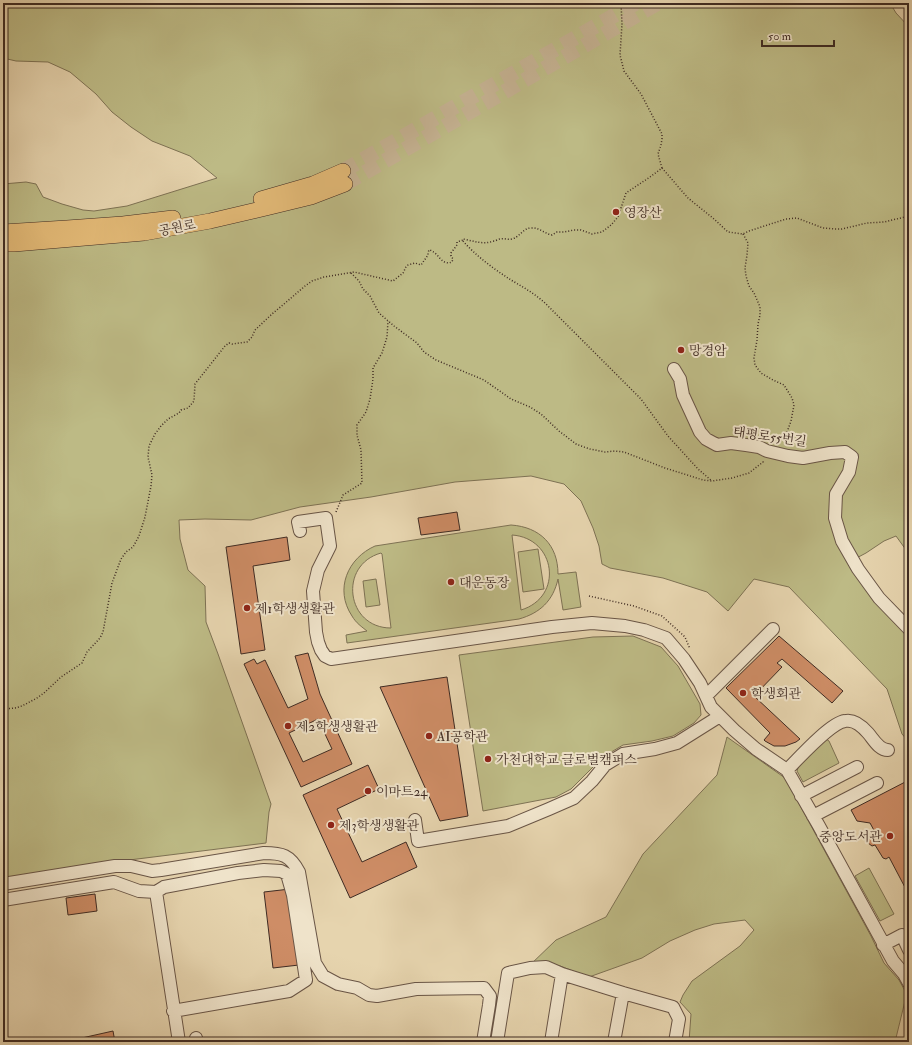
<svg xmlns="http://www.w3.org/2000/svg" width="912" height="1045" viewBox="0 0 912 1045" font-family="'IM FELL Double Pica','Noto Serif KR',serif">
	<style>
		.green { fill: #bdba85; stroke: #7e7254; fill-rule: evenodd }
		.building { fill: #ce8d66; stroke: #3f2b23; fill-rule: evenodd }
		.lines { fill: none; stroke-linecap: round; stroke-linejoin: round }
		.major-tunnel { stroke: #c5b292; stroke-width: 15; stroke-dasharray: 15 8; stroke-linecap: butt }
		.minor-casing { stroke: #695546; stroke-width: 14 }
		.major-casing { stroke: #3f2b23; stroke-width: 16 }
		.path { stroke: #3f2b23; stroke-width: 1.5; stroke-dasharray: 1 2; stroke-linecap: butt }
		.minor { stroke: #efe3ca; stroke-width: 12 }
		.major { stroke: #e3ba77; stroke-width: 15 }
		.poi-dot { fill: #8f2418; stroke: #efe3ca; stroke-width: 1.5 }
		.labels { text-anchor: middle; stroke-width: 4; stroke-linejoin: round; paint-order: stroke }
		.poi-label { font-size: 13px; fill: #3f2b23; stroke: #efe3ca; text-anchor: start }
		.street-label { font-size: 13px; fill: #3f2b23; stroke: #efe3ca }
	</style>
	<rect width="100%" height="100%" fill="#e6d4ae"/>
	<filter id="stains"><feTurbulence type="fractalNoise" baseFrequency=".005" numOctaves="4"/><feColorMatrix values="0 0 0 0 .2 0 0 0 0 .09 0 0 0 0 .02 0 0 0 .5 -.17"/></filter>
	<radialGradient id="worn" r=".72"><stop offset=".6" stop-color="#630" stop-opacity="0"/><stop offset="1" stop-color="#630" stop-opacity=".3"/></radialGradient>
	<path class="green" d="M3 3H890L896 13 909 27V554L896 536 884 541 866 553 849 562 909 629V742L902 734 887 689 789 587 754 579 728 611 707 592 663 578 610 568 602 564 599 546 593 528 581 501 564 484 531 476 455 482 371 497 300 507 251 520 205 519 179 520 180 539 188 570 205 586 206 622 218 654 271 804 269 812 266 843 113 862 3 879V184L26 182 36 184 43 197 62 204 83 210 94 211 127 206 217 178 190 156 152 141 131 127 112 112 96 94 70 72 48 62 16 61 3 58Z
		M511 525C540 527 558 545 558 574L576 572 581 607 563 610 558 579C553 601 540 613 519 619L347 643 346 635 367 631C362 627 356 623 352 616 334 589 348 558 375 546ZM512 535C556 538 564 597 521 610ZM381 553 382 554 391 628C346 628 338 565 381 553Z
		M538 549 544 589 523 592 518 552Z
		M376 579 380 605 366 607 363 581Z
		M633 636 661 647 678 666 700 704 701 715 694 723 673 736 652 741 623 745 603 757 571 789 556 797 483 811 459 655 593 637Z
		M727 737 785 778 871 936 884 963 899 980 905 991V1001L895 1042H689L691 1014 680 1002 683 995 692 981 740 946 754 930 745 920 714 924 695 930 670 941 642 958 589 977 560 966H529L556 940 606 917 643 854 717 775Z
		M826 739 829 741 839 763 803 782 797 771 799 765Z
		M869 868 894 914 880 921 855 876Z"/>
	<path class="building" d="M457 512 460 530 421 535 418 518Z
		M287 537 290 560 253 566 265 650 241 654 226 547Z
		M779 636 843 691 832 703 782 659 777 663 782 667 754 696 800 739 796 742 785 746H774L765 741 764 740 770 733 726 688Z
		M308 653 320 694 352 764 301 787 244 664 254 659 257 664 265 660 288 708 308 699 295 656ZM318 719 332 749 303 762 289 733Z
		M447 677 468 816 440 821 380 687Z
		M368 765 379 789 337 809 362 862 406 842 417 867 350 898 303 795Z
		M909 780V895L889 857 886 859 883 858 875 845 872 846 868 843 867 841 868 838 876 834 870 823 857 821 851 810Z
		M290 889 299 965 273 968 264 892Z
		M95 894 97 911 68 915 66 898Z
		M113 1031 115 1042H64Z"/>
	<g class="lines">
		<path class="major-tunnel" d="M343 171 636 3
			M345 184 658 3"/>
		<g class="minor-casing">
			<path id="minor" d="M674 369 680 379 683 395 700 432 706 439 717 445 731 443 746 445 759 447 767 451 788 456 803 458 830 453 845 452 852 457 849 472 836 494 835 518 842 541 858 569 879 598 909 629
				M300 531 298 522 326 518 330 546 318 570 313 591 316 632 318 642 321 650 325 656 331 659 552 627 592 623 625 626 644 630 666 638 684 659 700 683 711 707 734 730 756 749 787 770 819 826 893 961 904 974 909 983
				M706 696 773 629
				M787 770C798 759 830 723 845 721 854 719 862 726 868 733 874 740 879 750 888 750
				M801 796 857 767
				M813 816 877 783
				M415 820 418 841 508 826 549 809 574 798 592 781 605 765 623 754 655 749 677 743 720 716
				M3 884 115 866H131L152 871 161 870 264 853C282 853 290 855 299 872L315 963 323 976 338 984 357 988 369 995 377 996 416 989 484 988 490 996 489 1005 483 1042
				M156 892 179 1042
				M3 900 114 882 139 891 156 892 164 887 238 873 264 870 281 871 287 874 293 895 306 980 289 991 173 1011
				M883 945 902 935 909 950
				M196 1038 197 1042
				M497 1042 508 973 530 968 546 967 562 974 623 993 673 1007 679 1019 675 1042
				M551 1042 562 974
				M614 1042 623 993"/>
		</g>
		<g class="major-casing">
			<path id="major" d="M261 199 313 184 343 171
				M3 232 67 228 123 224 173 218
				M3 244H14L144 233 210 221 270 207 311 197 345 184"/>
		</g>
		<path class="path" d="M662 168 688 198 714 219 728 232 743 234 749 231 786 219 797 218 823 228 835 229H842L867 223 884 222 909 216
			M743 234 748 243 747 255 745 268 746 276 749 286 754 293 760 307V315L758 324 757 340 754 358 755 365 761 373 773 380 784 385 792 398 794 405 791 421 786 435 779 443
			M463 241C476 256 494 269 511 280 523 287 535 294 545 303L641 399 668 436 698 469 712 481
			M351 273 359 281 363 289 370 296 379 313 394 326 417 343 424 352 436 360 484 380 511 399 530 407 541 414 559 431 576 444 584 447 590 449 605 452 615 451 624 452 665 468 703 480 712 481 732 478 749 473 763 462 762 461
			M336 512 343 495 362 483 361 450 357 435V425L366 412 370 399 373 379V368L382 353 387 337 388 321
			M589 596 634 606 662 616 685 637 690 649
			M3 709 15 708 22 706 37 698 44 693 61 677 82 663 87 652 100 638 103 632 112 583 121 559 126 552 133 547 139 536 145 517 151 486 152 475 148 457 149 446 155 434 161 426 168 419 179 413 181 410 188 408 194 401 195 384 225 346 229 343 232 344 247 342 252 337 255 330 272 314 284 304 305 286 312 281 324 277 354 272 393 281 403 273 406 267 408 265 415 263 421 265 428 255V253L429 250H430C432 251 434 252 436 254 441 259 444 265 452 262L453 259 451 256V253L457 245V242L463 240V239C474 241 483 245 494 241 496 241 498 239 500 239 504 238 508 240 512 239 520 237 523 228 531 228 539 227 545 234 552 235L557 232H564L574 230H581L592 234 602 232 611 225 618 217 626 193 650 177 662 168 658 154 661 145 662 139V134L641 94 624 71 620 55 622 24 621 3"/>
		<use href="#minor" class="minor"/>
		<use href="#major" class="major"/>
	</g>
	<g class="poi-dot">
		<circle cx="616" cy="212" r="4"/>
		<circle cx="681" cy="350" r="4"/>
		<circle cx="451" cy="582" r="4"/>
		<circle cx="247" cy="608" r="4"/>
		<circle cx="743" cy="693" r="4"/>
		<circle cx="288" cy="726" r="4"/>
		<circle cx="429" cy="736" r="4"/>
		<circle cx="488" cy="759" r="4"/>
		<circle cx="368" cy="791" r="4"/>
		<circle cx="331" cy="825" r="4"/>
		<circle cx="890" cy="836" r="4"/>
	</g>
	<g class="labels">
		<g class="poi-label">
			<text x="624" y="217">영장산</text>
			<text x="689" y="355">망경암</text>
			<text x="459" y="587">대운동장</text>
			<text x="255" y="613">제1학생생활관</text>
			<text x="751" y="698">학생회관</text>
			<text x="296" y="731">제2학생생활관</text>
			<text x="437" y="741">AI공학관</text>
			<text x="496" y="764">가천대학교 글로벌캠퍼스</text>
			<text x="376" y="796">이마트24</text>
			<text x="339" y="830">제3학생생활관</text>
			<text x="882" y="841" text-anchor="end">중앙도서관</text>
		</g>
		<g class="street-label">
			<text transform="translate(177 227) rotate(-11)" y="5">공원로</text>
			<text transform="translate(770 436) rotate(8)" y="5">태평로55번길</text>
		</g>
	</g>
	<rect width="912" height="1045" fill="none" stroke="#e6d4ae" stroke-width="16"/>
	<rect x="4" y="4" width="904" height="1037" fill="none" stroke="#3f2b23" stroke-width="2"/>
	<rect x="8" y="8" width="896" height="1029" fill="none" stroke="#3f2b23"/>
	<path d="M762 40v6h72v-6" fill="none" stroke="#3f2b23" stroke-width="2"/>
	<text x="768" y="40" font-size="12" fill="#3f2b23" stroke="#efe3ca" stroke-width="3" paint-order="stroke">50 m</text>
	<rect width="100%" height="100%" filter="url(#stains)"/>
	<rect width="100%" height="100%" fill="url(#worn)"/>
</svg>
